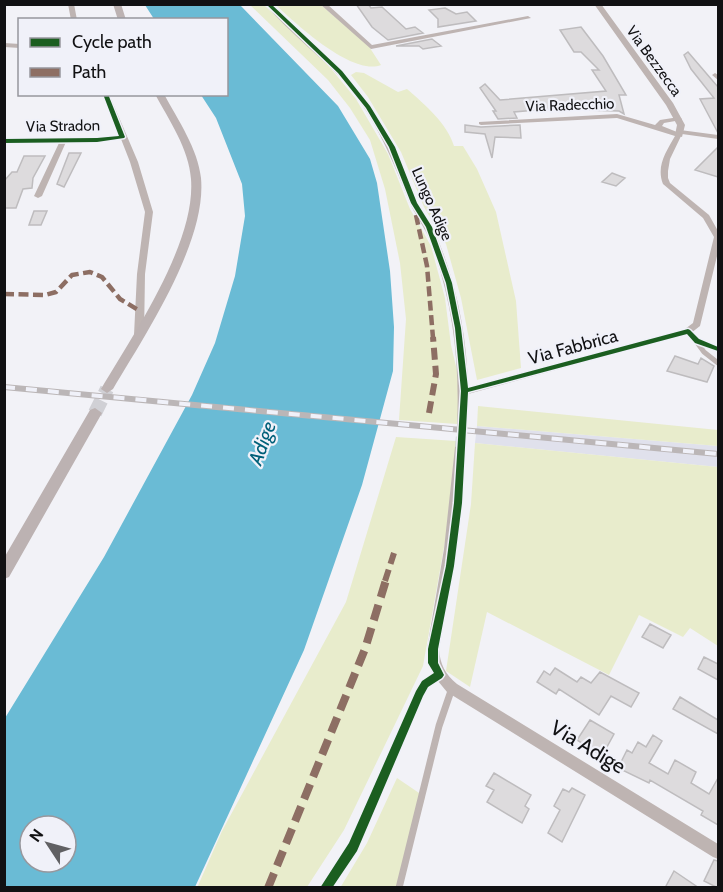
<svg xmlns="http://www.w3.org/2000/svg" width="723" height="892" viewBox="0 0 723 892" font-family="Cabin,sans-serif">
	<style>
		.built { fill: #e0e1ec }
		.green { fill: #e8eccc }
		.water { fill: #6abbd5; fill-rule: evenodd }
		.building { fill: #dddbdd; stroke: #bebcbe; stroke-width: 1.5 }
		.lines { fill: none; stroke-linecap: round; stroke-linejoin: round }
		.minor-tunnel { stroke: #d0d0d5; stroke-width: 10; stroke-dasharray: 10 5; stroke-linecap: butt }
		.secondary-tunnel { stroke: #d0d0d5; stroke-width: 14; stroke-dasharray: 14 7; stroke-linecap: butt }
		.service-far2 { stroke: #beb4b2; stroke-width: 4 }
		.service-far1 { stroke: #beb4b2; stroke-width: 5 }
		.service { stroke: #beb4b2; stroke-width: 7 }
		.minor { fill: #beb4b2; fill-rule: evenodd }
		.tertiary { fill: #beb4b2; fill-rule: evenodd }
		.secondary { fill: #bcb2b2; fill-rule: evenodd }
		.rail-casing { stroke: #bbb6b7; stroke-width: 6 }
		.rail { stroke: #f0f1f9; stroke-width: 4; stroke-dasharray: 11; stroke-linecap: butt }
		.quiet-far2 { stroke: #8d6e63; stroke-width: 4.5; stroke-dasharray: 10 4.5; stroke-linecap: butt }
		.quiet-far1 { stroke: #8d6e63; stroke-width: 6; stroke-dasharray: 12 6; stroke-linecap: butt }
		.quiet { stroke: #8d6e63; stroke-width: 8; stroke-dasharray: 16 8; stroke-linecap: butt }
		.cycleway-casing { stroke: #f0f1f9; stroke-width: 3 }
		.cycleway { fill: #1b5e20; fill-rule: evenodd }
		.labels { text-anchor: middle; stroke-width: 4.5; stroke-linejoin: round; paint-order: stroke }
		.far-street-label { font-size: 15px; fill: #111113; stroke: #f0f1f9 }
		.street-label { font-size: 18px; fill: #111113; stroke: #f0f1f9 }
		.water-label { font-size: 20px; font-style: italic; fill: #006079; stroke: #f0f1f9 }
		.near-street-label { font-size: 21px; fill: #111113; stroke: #f0f1f9 }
	</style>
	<rect width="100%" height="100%" fill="#f2f2f7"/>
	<path class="built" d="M477 426 718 446V467L475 443Z"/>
	<path class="green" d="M250 5H264L328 65 356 99 388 154 410 209 431 246 445 298 451 345 461 388 457 424 399 420 406 319 400 263 385 189 370 140 350 108 328 80Z
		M276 5H321L368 45 381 65C352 76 296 24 276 5Z
		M356 72 364 73 398 92 407 89C424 104 447 123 454 146H463L477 169 496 212 516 301 521 368 477 380 461 298 446 244 424 207 401 152 368 97 351 75Z
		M478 406 718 430V446L477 426Z
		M396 437 456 441 446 536 423 666 344 830 307 887 197 888 222 831 346 602Z
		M475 443 718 467V646L690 628 683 637 639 615 609 675 487 612 470 687 446 671 471 504Z
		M397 778 425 797 398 887 340 888 367 843Z"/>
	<path class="water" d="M145 5H240L338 106 370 159 377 183 390 271 394 327 393 371 362 485 304 650 195 887H5V718L104 557 192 395 215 343 235 276 245 216 242 184 216 118 201 95 226 94V20L154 19ZM30 826H66V862H30Z"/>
	<path class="building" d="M356 4H368L371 8 382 7 406 29 415 27 423 33 388 40 372 27Z
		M445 8 456 14 467 12 476 21 438 27V19L429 10Z
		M581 27 603 56 626 95H619L624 114 619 111 584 110 583 106 514 112 517 118 498 119 493 111H496L480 88 485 84 500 100 606 91 592 70H599L581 52H574L560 30Z
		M432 39 441 46 423 49 419 46H396Z
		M688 52 718 87V133L700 99 714 98 691 69 684 55Z
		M465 125 481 127 520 125 521 138 495 137 492 158 485 134 465 132Z
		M718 147V177L695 170Z
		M69 153H81L64 187 57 184Z
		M24 156H45L33 178 32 188 23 189 16 208H4V181L12 172H17Z
		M612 173 625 178 616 186 602 182Z
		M34 211H47L41 225H29Z
		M675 356 698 364 701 358 714 366 707 382 667 371Z
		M650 624 671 635 663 648 642 637Z
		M704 657 718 664V680L698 669Z
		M555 668 577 682 581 677 591 683 600 672 639 693 631 707 611 696 599 715 559 689 556 694 537 682 544 671 550 675Z
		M680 697 718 720V734L673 709Z
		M590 720 614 734 602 756 577 740Z
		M653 735 662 741 649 763 668 774 675 760 696 772 691 783 709 794 718 778V825L701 815 703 811 650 780 649 783 618 768 627 750 632 753 638 742 646 747Z
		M494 773 531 795 525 806 529 809 522 823 487 802 494 790 486 786Z
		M572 788 585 795 562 842 548 833 560 810 554 806 563 789 569 792Z
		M714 860 718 861V888L704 881Z
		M674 871 699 888H665Z"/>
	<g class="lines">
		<path class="minor-tunnel" d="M460 447 462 425"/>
		<path class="secondary-tunnel" d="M95 413 107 389"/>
		<path class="service-far2" d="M688 331 694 338"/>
		<path class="service-far1" d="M693 337 704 352 718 363"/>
		<path class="service" d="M399 888 439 726 452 688"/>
		<path class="minor" d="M68 4H74L77 20H71Z
			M265 4H272C298 34 331 57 356 88 383 122 400 160 416 200 422 214 432 226 438 240 457 285 467 338 468 387L685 329 693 323 714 237 703 218 663 184C656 166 666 152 675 136L617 118 481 125 479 124V122L617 114 655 125 660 120 679 117 682 119 681 120 664 123 662 126 677 132 680 130 718 135V139L682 134 670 159 668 171V178L670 183 709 215 718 231V252L700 326 691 333 468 394 467 425 466 428H458L457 425C460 363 453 300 430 241 425 227 415 215 409 201 393 161 377 122 350 88 324 58 291 35 265 4Z
			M320 4H327L372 45 528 16 531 18 371 49Z
			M4 43 20 44V48L4 47Z
			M715 73 718 75V80L712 75Z
			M102 94H109L138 162 153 212 145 274 144 335 139 338 134 335 137 274 145 212 130 162 121 139 97 142H66L42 196 38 198 34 196 59 143H4V139L97 138 119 135Z
			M460 443 465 447C462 515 452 582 439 649 440 664 445 674 457 684L718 844V859L713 857 447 692 433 675 428 661 427 649 444 549 455 447Z"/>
		<path class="tertiary" d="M594 4H601L673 103 685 125 682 137 675 135 677 125 666 105Z"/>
		<path class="secondary" d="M113 4H121L126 20H118Z
			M155 94H164C178 120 198 149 201 178 207 242 145 335 113 389L107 393 101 389C133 335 196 243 191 179 189 149 169 120 155 94Z
			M95 408 102 413 9 577 4 579V558L90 410Z"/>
		<g class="rail-casing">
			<path id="rail" d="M4 387 718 454"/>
		</g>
		<use href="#rail" class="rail"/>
		<path class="quiet-far2" d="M416 215 427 266 433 338
			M4 294 45 295 56 292 72 275 90 272 102 277 120 299 140 311"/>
		<path class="quiet-far1" d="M429 413 436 374 433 337
			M385 581 394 553"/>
		<path class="quiet" d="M268 888 365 649 386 580"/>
		<g class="cycleway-casing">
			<path id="cycleway" d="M266 4H271L342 71 370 106 395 147 417 203 432 227 452 283 461 328 468 388 688 329 690 330 699 339 718 347V351L695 343 687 334 468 392 462 503 454 566 438 649V663L444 675 442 678 428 687 423 696 357 851 332 888H320L349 843 416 691 422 681 434 673 428 663V649L446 566 454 503 461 391 455 328 446 283 426 227 411 203 389 147 366 108 338 73Z
				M103 94H108L125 137 124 138 97 142 4 143V139L97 138 119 136Z"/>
		</g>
		<use href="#cycleway" class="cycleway"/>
	</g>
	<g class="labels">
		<g class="far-street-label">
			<text transform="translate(654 61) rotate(54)" y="5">Via Bezzecca</text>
			<text transform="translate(570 105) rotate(-2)" y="5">Via Radecchio</text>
			<text transform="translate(63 126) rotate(-1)" y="5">Via Stradon</text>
			<text transform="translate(432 204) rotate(66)" y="5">Lungo Adige</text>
		</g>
		<g class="street-label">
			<text transform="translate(573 347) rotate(-15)" y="6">Via Fabbrica</text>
		</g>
		<g class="water-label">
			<text transform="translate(262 443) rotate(-70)" y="7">Adige</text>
		</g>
		<g class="near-street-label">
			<text transform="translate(588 747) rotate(31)" y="7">Via Adige</text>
		</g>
	</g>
	<rect width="723" height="892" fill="none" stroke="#111113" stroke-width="12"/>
	<rect x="18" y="18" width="210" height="78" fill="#f0f1f9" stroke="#97979d" stroke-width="1.5"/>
	<rect x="30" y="38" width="30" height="9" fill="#1b5e20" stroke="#97979d" stroke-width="1.5"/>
	<text x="72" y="48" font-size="18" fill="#111113">Cycle path</text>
	<rect x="30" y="68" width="30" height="9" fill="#8d6e63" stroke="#97979d" stroke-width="1.5"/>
	<text x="72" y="78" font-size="18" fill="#111113">Path</text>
	<g transform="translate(48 844) rotate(306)"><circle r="28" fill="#f0f1f9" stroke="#97979d" stroke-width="1.5"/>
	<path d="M0-4.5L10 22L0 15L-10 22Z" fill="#606063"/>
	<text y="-9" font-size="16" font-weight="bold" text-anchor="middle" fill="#111113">N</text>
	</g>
</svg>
